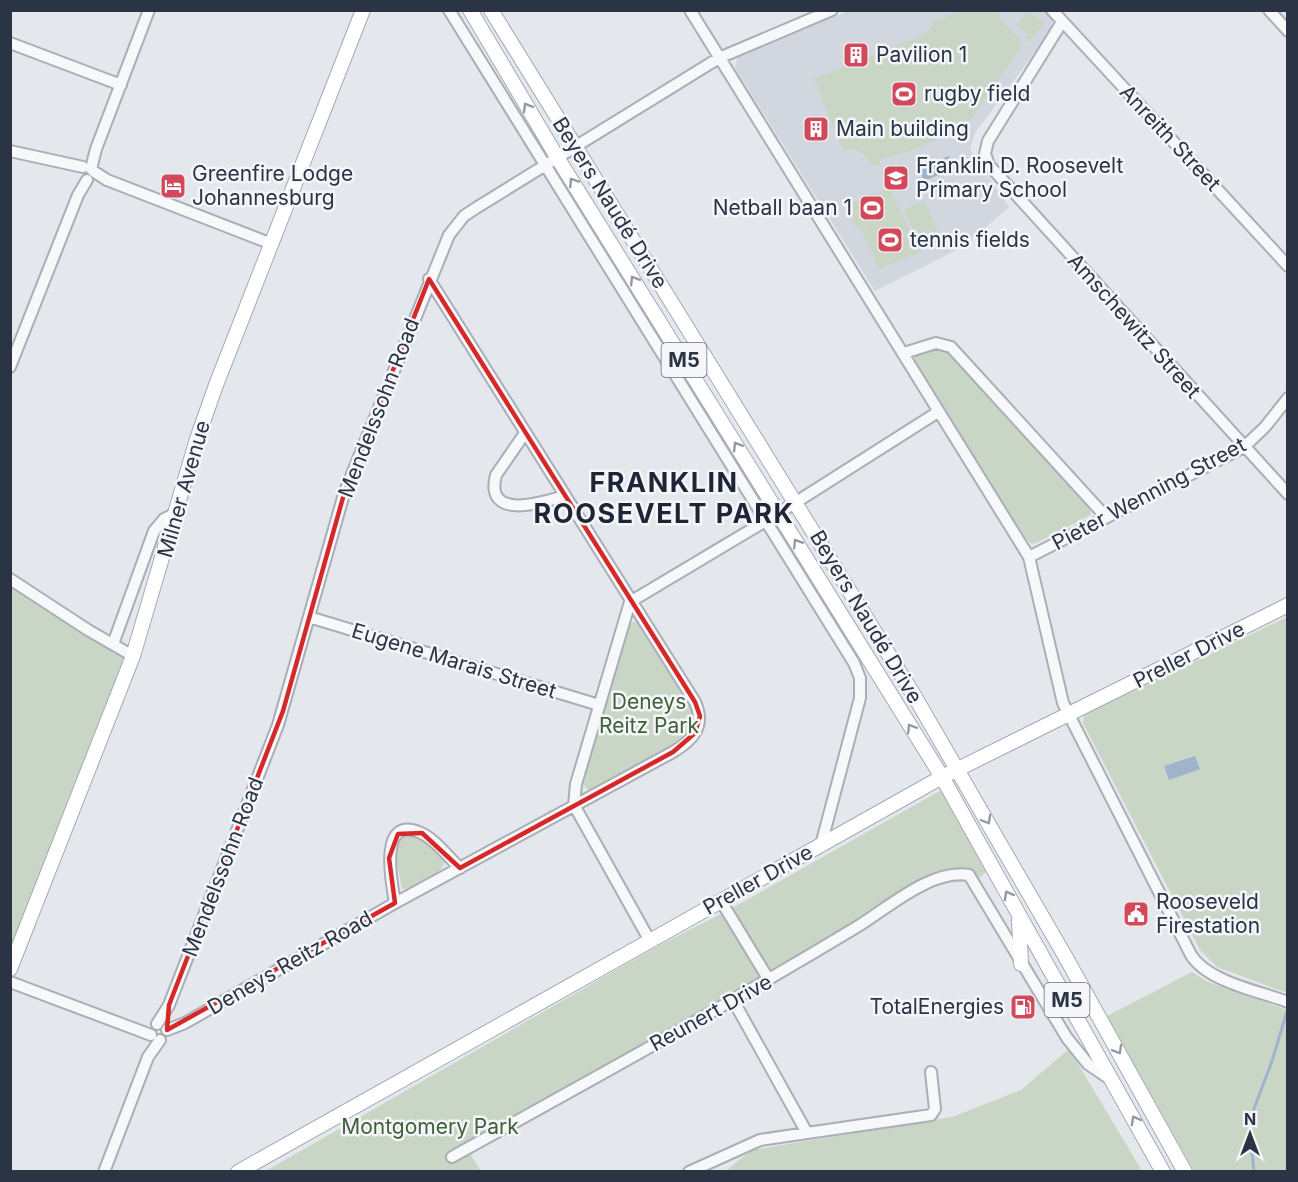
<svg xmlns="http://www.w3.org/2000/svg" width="1298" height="1182" viewBox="0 0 1298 1182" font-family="Inter,sans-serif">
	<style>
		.built { fill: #d2d6de }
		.green { fill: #c9d6c5 }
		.water { fill: #9fb4cc }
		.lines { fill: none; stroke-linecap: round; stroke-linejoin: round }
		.stream { stroke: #9fb4cc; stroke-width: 3 }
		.minor-casing { stroke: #a9aeb7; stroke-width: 14 }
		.major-casing { stroke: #a3abb8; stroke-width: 16 }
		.minor { stroke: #f7f8fa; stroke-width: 10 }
		.major { stroke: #fff; stroke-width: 14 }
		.oneway { stroke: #959aa2 }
		.marked { fill: none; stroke: #d62828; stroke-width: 4.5; stroke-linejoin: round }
		.labels { text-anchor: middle; stroke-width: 5; stroke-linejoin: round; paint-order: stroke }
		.shield { fill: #f4f6f9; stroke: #676e7b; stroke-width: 1.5 }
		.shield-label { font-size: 20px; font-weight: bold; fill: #2b3445 }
		.poi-label { font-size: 21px; fill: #2b3445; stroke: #f4f6f9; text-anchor: start }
		.street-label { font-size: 21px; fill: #2b3445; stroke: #f4f6f9 }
		.park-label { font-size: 21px; fill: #3f6138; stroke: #f4f6f9 }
		.district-label { font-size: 27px; font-weight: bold; letter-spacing: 1.5px; fill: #1d2536; stroke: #f4f6f9 }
	</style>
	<rect width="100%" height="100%" fill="#e4e7ec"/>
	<path class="built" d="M1046 10 1053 18 1052 29 975 133 970 149 1009 207 964 246 875 291 735 68 738 57 848 11Z"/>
	<path class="green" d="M961 11H998L1001 20 1021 40 1020 48 966 127 905 153 880 159V165L872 166C866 154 856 146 843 150L814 79 927 33 934 21Z
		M1028 11 1044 23 1029 42 1025 39 1028 34 1017 25Z
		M889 188 921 252 879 269 860 228 896 212 856 228 846 205Z
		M924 201 942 240 922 249 904 209Z
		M932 346 946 348 1089 507 1091 515 1038 542 1032 544 1026 539 914 362 915 353Z
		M10 578 133 656 11 970Z
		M1287 617V993L1217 967 1200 950 1083 723 1084 715Z
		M637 621 699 712 690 740 590 792 582 783 583 776 630 623Z
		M945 788 986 872 976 881 941 883 766 978 468 1151 481 1171 264 1172 658 946 729 910Z
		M417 834 445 857C447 873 416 888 402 889L394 848 405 835Z
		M1192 972 1206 981 1287 1010V1171H1194L1107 1016Z
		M1069 1049 1142 1171 724 1172 752 1150 952 1117 1021 1090Z"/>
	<path class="water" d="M949 156 955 168 924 181 918 168Z
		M1195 756 1200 769 1169 780 1164 766Z"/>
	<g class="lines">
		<path class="stream" d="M1254 1172 1249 1122 1272 1061 1288 1008"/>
		<g class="minor-casing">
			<path id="minor" d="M449 10 854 663 860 678V698L821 845
				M690 10 1029 557 1063 703 1191 955C1208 982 1259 991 1288 1002
				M1052 10 1288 266
				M1269 10 1288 31
				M1062 22 988 141 985 154 989 165 1288 494
				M10 43 121 85
				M10 151 83 167
				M91 169 96 149 149 10
				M93 171 107 180 272 244
				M904 353 936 343 951 347 1106 517
				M10 367 78 195 87 180
				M525 433 496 475C484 521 542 503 564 496
				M1029 557 1244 447 1265 427 1288 398
				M10 579 88 630 133 656
				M309 617 599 705
				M113 644 154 531 164 519 176 513
				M721 901 769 980
				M395 903C392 885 377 813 421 833 435 839 448 857 460 868
				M650 941 574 805 576 784 630 602 779 513 938 412
				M10 982 151 1035
				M733 1000 807 1133 931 1115 935 1109 931 1072
				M157 1024 169 1005 278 725 344 494 449 235 464 216 476 208 719 58 832 10
				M167 1030 185 1023 395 903 673 752C693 740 706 726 695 702L429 279
				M452 1157C589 1081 726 1006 860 925 890 906 932 869 969 875L1067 1038 1088 1064 1110 1079
				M104 1172 148 1057 160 1040
				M689 1172 760 1140 807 1133"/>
		</g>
		<g class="major-casing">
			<path id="major" d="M470 10 557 157 942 777 1163 1172
				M491 10 915 697 1065 956 1185 1172
				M1019 920 1021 964
				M10 969 133 656 197 439 216 385 363 10
				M238 1172 942 777 1288 605"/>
		</g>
		<use href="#minor" class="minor"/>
		<use href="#major" class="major"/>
	</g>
	<defs><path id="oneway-chevron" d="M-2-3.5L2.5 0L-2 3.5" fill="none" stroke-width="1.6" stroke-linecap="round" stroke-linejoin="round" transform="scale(1.5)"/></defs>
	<g class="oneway">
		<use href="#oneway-chevron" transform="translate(527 107) rotate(-121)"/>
		<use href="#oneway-chevron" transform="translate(573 182) rotate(-123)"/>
		<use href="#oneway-chevron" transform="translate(634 280) rotate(-122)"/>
		<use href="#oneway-chevron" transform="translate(737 446) rotate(-122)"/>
		<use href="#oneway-chevron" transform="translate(797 543) rotate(-122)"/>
		<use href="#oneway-chevron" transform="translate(911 728) rotate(-122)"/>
		<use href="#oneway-chevron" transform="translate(987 820) rotate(60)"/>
		<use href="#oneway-chevron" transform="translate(1008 895) rotate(-119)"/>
		<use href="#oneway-chevron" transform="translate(1118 1050) rotate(60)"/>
		<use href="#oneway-chevron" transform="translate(1135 1120) rotate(-119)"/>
	</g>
	<path class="marked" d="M429 279 695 702 700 716 695 733 673 752 460 868 422 833 398 834 389 858 395 903 167 1030 169 1005 283 711 344 494Z"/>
	<defs>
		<g id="building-square" transform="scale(1.35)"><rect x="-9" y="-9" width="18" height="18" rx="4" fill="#d1495b" stroke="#f4f6f9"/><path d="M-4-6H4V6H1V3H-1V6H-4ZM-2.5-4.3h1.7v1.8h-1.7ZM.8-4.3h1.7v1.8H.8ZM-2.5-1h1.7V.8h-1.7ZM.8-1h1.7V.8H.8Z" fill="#fff"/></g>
		<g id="stadium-square" transform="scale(1.35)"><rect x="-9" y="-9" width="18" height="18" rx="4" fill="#d1495b" stroke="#f4f6f9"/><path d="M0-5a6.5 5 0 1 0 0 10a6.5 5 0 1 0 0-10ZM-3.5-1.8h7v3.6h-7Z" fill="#fff"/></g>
		<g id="school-square" transform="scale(1.35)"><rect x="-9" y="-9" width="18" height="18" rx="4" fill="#d1495b" stroke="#f4f6f9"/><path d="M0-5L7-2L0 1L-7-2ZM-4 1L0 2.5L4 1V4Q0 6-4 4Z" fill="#fff"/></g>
		<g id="hotel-square" transform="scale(1.35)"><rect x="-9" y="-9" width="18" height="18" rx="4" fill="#d1495b" stroke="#f4f6f9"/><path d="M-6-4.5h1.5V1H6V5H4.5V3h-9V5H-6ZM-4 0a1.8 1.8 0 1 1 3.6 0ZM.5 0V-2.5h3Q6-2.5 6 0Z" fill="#fff"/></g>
		<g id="civic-square" transform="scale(1.35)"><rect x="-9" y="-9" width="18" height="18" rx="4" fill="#d1495b" stroke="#f4f6f9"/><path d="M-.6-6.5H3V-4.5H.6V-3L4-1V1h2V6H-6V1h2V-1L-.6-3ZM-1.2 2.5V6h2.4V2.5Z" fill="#fff"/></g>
		<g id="fuel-square" transform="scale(1.35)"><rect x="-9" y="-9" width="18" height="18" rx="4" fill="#d1495b" stroke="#f4f6f9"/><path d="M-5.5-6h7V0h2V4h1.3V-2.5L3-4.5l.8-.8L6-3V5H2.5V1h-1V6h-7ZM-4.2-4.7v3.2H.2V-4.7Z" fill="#fff"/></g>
	</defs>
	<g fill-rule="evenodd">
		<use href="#building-square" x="856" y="55"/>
		<use href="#stadium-square" x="904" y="94"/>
		<use href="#building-square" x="816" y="129"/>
		<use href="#school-square" x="896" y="178"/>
		<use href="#hotel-square" x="173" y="186"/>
		<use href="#stadium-square" x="872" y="208"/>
		<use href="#stadium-square" x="890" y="240"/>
		<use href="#civic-square" x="1136" y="914"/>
		<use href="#fuel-square" x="1023" y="1007"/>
	</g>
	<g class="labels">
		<g class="shield">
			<rect x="661.5" y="343" width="45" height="34" rx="4.5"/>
			<rect x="1044.5" y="983" width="45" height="34" rx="4.5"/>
		</g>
		<g class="shield-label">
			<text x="684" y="367">M5</text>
			<text x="1067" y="1007">M5</text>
		</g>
		<g class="poi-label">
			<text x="876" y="62">Pavilion 1</text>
			<text x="924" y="101">rugby field</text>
			<text x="836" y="136">Main building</text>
			<text x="916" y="173">Franklin D. Roosevelt<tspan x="916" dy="24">Primary School</tspan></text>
			<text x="192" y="181">Greenfire Lodge<tspan x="192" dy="24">Johannesburg</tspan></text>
			<text x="852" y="215" text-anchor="end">Netball baan 1</text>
			<text x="910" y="247">tennis fields</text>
			<text x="1156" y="909">Rooseveld<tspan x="1156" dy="24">Firestation</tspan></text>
			<text x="1004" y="1014" text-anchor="end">TotalEnergies</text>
		</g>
		<g class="street-label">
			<text transform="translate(1170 138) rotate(47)" y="7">Anreith Street</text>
			<text transform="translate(610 203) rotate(58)" y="7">Beyers Naudé Drive</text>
			<text transform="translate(1134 326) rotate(48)" y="7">Amschewitz Street</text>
			<text transform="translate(379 408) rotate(-69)" y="7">Mendelssohn Road</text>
			<text transform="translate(184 489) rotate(-74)" y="7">Milner Avenue</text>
			<text transform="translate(1149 494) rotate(-28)" y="7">Pieter Wenning Street</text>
			<text transform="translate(866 617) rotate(59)" y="7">Beyers Naudé Drive</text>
			<text transform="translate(1189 655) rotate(-27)" y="7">Preller Drive</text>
			<text transform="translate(454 661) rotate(17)" y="7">Eugene Marais Street</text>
			<text transform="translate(223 867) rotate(-69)" y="7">Mendelssohn Road</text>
			<text transform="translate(758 880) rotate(-29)" y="7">Preller Drive</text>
			<text transform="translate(290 963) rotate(-30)" y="7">Deneys Reitz Road</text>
			<text transform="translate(711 1013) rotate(-29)" y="7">Reunert Drive</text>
		</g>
		<g class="park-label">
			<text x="649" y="709">Deneys<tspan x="649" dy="24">Reitz Park</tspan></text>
			<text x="430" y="1134">Montgomery Park</text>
		</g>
		<g class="district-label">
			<text x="664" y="492">FRANKLIN<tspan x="664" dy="31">ROOSEVELT PARK</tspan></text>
		</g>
	</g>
	<rect width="1298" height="1182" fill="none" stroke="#2b3445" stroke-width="24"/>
	<g transform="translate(1250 1134)" stroke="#f4f6f9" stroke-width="4.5" paint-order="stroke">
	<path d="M0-4.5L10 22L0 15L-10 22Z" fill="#2b3445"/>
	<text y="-9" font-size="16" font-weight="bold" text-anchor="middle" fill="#2b3445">N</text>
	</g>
</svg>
